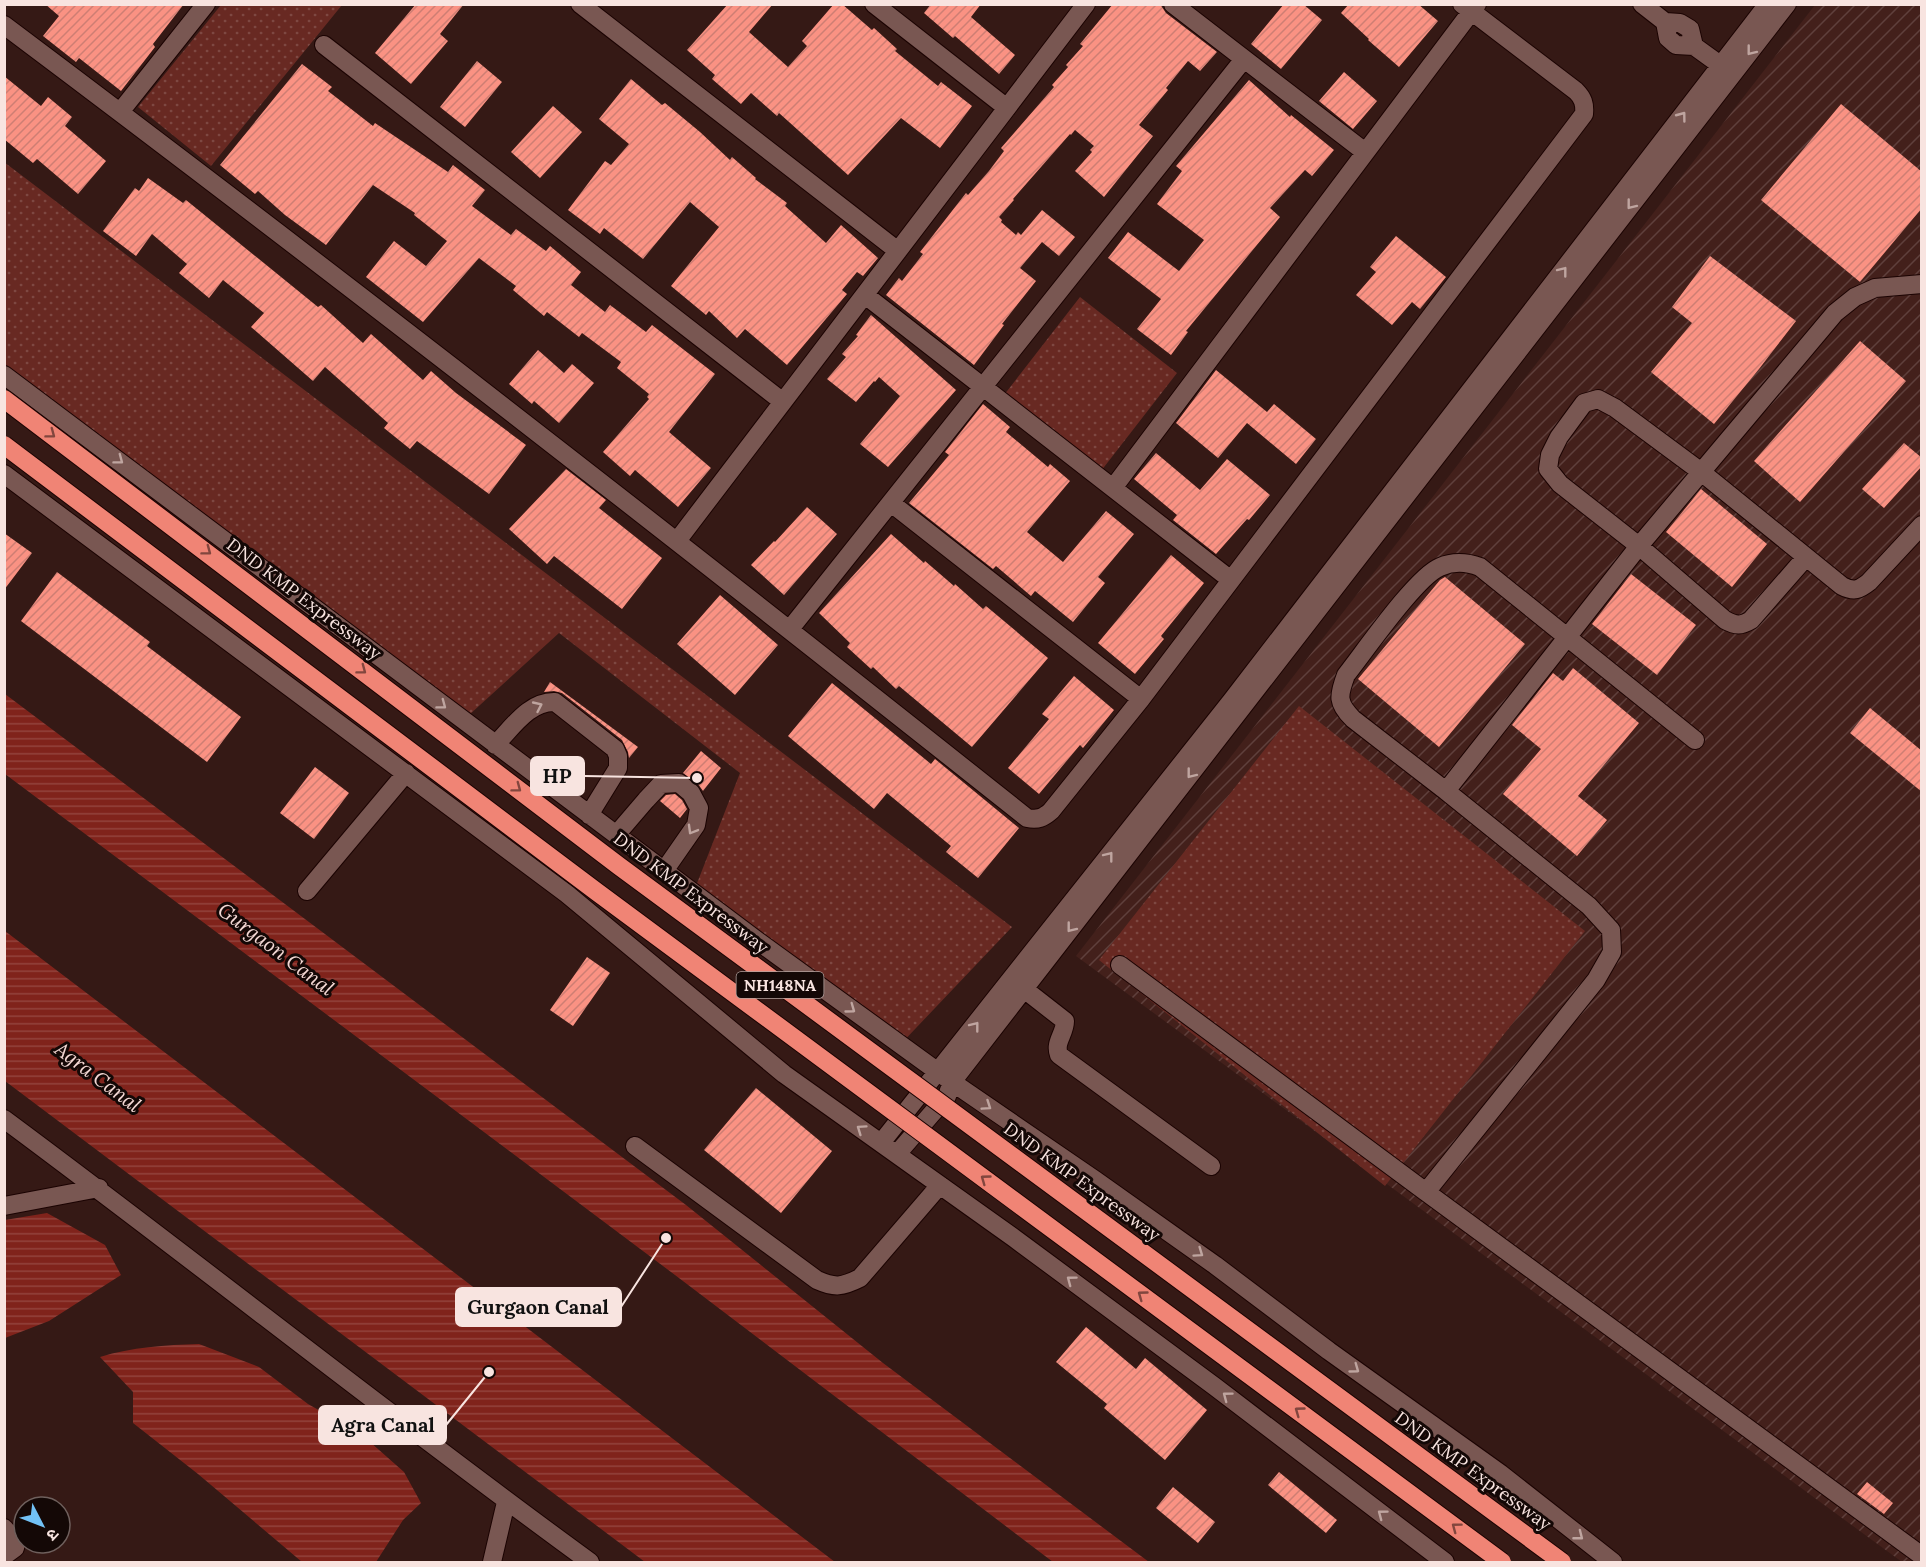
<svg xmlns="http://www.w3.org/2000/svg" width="1926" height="1567" viewBox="0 0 1926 1567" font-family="Lora,'Noto Sans Devanagari',serif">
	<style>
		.industrial { fill: url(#industrial-furrows) }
		.green { fill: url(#green-dots) }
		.water { fill: url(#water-rules) }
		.building { fill: url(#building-hatch) }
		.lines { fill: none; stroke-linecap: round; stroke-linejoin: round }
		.minor-casing { stroke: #1b0302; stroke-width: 20 }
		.minor { stroke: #795752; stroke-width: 18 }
		.highway-bridge-casing { stroke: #1b0302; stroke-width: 20; stroke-linecap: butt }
		.highway-bridge { stroke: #f08475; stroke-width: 18 }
		.oneway { stroke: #bfa5a0 }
		.oneway2 { stroke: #82463e }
		.labels { text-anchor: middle; stroke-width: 6; stroke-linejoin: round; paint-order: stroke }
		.shield { fill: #140806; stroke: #b4a29f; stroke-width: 1.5 }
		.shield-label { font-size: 16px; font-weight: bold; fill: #f8e4e0 }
		.street-label { font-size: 18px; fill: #f8e4e0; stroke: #140806 }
		.water-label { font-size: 20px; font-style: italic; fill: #f3d7d3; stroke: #140806 }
		.leader { fill: none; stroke: #f8e4e0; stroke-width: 2 }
		.callout-dot { fill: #f8e4e0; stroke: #140806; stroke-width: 2 }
		.callout { fill: #f8e4e0; stroke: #f8e4e0; stroke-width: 2 }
		.callout-label { font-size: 20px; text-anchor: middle; font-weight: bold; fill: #111 }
	</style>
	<defs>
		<pattern id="industrial-furrows" width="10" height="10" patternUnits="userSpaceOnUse" patternTransform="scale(1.5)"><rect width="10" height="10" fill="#43201b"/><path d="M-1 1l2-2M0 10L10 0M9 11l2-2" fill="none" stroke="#5f403c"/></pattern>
		<pattern id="green-dots" width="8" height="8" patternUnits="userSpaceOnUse" patternTransform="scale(1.5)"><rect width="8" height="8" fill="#682922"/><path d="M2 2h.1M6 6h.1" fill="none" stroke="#7e4842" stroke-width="1.8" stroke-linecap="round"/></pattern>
		<pattern id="water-rules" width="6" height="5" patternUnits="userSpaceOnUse" patternTransform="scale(1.5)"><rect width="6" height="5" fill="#80231b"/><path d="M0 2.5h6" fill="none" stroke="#93433c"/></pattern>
		<pattern id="building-hatch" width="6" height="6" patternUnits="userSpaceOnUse" patternTransform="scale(1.5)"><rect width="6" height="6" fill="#fa9283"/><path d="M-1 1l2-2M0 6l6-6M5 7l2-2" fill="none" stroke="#ce7e73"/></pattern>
	</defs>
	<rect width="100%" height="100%" fill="#351915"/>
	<path class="industrial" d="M1815 5H1921V1562H1902L1076 956Z"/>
	<path class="green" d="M221 5H342L211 166 138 107Z
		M4 162 1012 927 897 1048 694 891 740 773 559 633 469 715 5 365Z
		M1080 297 1177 373 1101 471 1004 395Z
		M1299 706 1585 931 1385 1186 1099 960Z"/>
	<path class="water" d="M5 694 686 1205 883 1363 1149 1562H1053L675 1275 5 774Z
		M4 931H5L835 1562H645L5 1081Z
		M47 1213 105 1245 121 1275 49 1321 5 1338V1220Z
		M199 1344 259 1367 308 1404 361 1434 404 1472 421 1503 403 1520 376 1562H302L198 1474 133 1423V1392L100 1357C132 1347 165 1345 199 1344Z"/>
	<path class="building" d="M45 4H184L153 44 155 47 121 91 79 58 76 62 43 36 59 16Z
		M416 4H464L440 34 448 41 411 84 375 53Z
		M728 4H773L749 32 788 67 807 46 802 41 834 4H842L872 30 874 28 897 49 895 51 938 86 941 82 972 106 940 148 901 118 848 175 779 113 777 116 751 93 741 104 712 79 715 75 687 50Z
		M931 4H981L971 17 1015 55 999 74 955 36 953 38 924 13Z
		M1113 4H1160L1166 13 1217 52 1200 71 1188 61 1166 88 1168 90 1139 125 1153 136 1104 197 1075 171 1092 152 1090 150 1094 146 1075 130 1071 135 1070 134 1013 199 1014 200 999 217 1002 220 1001 222 1016 235 1018 232 1021 235 1042 210 1075 237 1059 256 1042 242 1020 268 1036 281 1002 324 1004 325 974 365 886 295 899 278 902 281 923 254 920 252 966 193 968 195 989 171 1004 151 1001 148 1054 87 1052 85 1068 67 1066 65 1083 46 1080 44Z
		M1284 4H1303L1322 20 1281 69 1251 44Z
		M1349 4H1418L1438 21 1399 67 1368 40 1369 39 1341 13Z
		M477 61 502 82 465 127 440 107Z
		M302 64 332 87 328 91 373 126 375 123 448 172 453 165 485 190 472 206 511 235 516 229 546 251 550 246 581 272 571 285 605 312 610 305 646 332 652 325 715 374 669 432 711 468 678 507 635 470 630 476 603 452 649 399 647 397 649 394 617 368 621 362 582 333 579 337 547 312 544 316 513 290 516 286 479 258 423 322 366 277 394 241 426 266 447 241 414 215 415 213 373 185 326 245 285 215 258 191 255 194 220 165Z
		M1344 72 1377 101 1353 129 1319 101Z
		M4 76 41 106 48 97 72 117 65 126 106 161 78 194 37 159 33 163 4 139Z
		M631 79 662 105 665 103 700 132 730 160 732 157 756 178 755 179 787 203 785 206 826 243 841 225 878 258 863 276 857 272 842 290 847 294 787 365 745 329 737 338 709 311 706 315 671 286 719 227 690 202 643 259 604 228 600 234 568 210 605 161 611 165 629 144 599 119Z
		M1249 80 1290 117 1291 115 1334 150 1312 176 1305 170 1270 208 1280 217 1186 331 1188 332 1171 355 1137 329 1161 299 1108 258 1128 232 1179 271 1204 240 1157 204 1182 171 1176 166Z
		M1841 104 1922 172V208L1860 282 1761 200Z
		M553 106 582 132 540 178 511 152Z
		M148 178 183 203 186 200 318 307 321 305 363 343 371 334 423 380 431 371 456 393 526 445 489 494 417 441 410 449 384 428 388 423 325 367 313 381 251 327 264 313 223 280 209 298 179 273 187 264 152 234 136 256 103 231 135 188 139 191Z
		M1396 236 1446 277 1420 309 1412 302 1392 325 1356 295 1376 272 1370 267Z
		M1710 256 1796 321 1759 369 1714 424 1651 372 1692 323 1672 307Z
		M871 315 956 390 888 467 860 444 900 396 879 377 875 382 874 381 856 402 827 379 846 357 842 354 858 336 856 335Z
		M1860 341 1906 381 1800 502 1754 461Z
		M538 350 564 373 572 364 594 383 559 423 534 401 532 404 509 384Z
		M1216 370 1267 412 1274 404 1316 439 1296 464 1247 423 1218 458 1176 423Z
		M983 404 1010 427 1006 432 1048 467 1050 464 1070 481 1027 532 1063 562 1106 511 1134 534 1098 577 1105 583 1073 622 1035 591 1031 596 996 566 993 569 909 503 949 455 945 452Z
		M1904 443 1922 458V466L1884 508 1862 489Z
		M1156 453 1200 490 1227 459 1270 495 1249 520 1247 519 1216 554 1173 520 1177 515 1134 479Z
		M566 469 606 500 599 508 662 558 622 609 554 556 547 564 509 529Z
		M1701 489 1767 544 1732 587 1666 532Z
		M807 507 837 534 784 595 751 565 774 541 775 542Z
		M4 533 32 553 4 590Z
		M891 534 924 563 925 561 954 586 955 584 983 609 986 606 1048 658 972 747 899 686 896 689 873 667 871 669 847 647 850 643 819 613Z
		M1171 555 1204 583 1161 636 1164 639 1135 674 1098 643Z
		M57 572 150 642 147 646 241 717 207 762 21 621Z
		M1631 574 1696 625 1657 675 1592 624Z
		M1445 577 1525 644 1439 747 1358 679 1440 580Z
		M720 595 778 645 735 695 677 644Z
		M1573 668 1639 723 1578 796 1607 820 1577 856 1503 794 1541 749 1512 725 1553 673 1563 681Z
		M1074 676 1114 710 1083 748 1080 745 1039 794 1008 768 1049 719 1042 714Z
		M550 682 638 747 629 758 628 752 622 740 562 693 554 691 544 692Z
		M832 683 931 764 935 759 1019 828 978 878 946 852 951 846 887 793 874 809 788 736Z
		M1870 708 1922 751V792L1850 733Z
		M701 751 721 768 703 791 698 784 683 773Z
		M315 767 349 793 314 839 280 813Z
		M675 794 682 800 687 809 680 818 660 801 666 795Z
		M587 957 610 973 573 1026 550 1010Z
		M756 1088 832 1151 781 1213 704 1150Z
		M1086 1327 1136 1369 1145 1358 1207 1410 1165 1460 1104 1408 1107 1404 1056 1362Z
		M1279 1472 1337 1520 1326 1533 1268 1485Z
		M1867 1482 1893 1503 1884 1514 1857 1494Z
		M1173 1487 1215 1522 1198 1543 1156 1508Z"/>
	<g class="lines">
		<g class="minor-casing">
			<path id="minor" d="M580 4 898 251
				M874 4 1007 108
				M1173 4 1365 152
				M1642 4 1665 22 1680 23 1690 29 1694 46
				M1665 22 1668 38 1676 45 1694 46 1730 72
				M4 25C349 284 690 550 1027 818 1038 820 1043 818 1051 811L1141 699 1584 114C1585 104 1583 98 1576 91L1462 4
				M324 45 783 402
				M120 112 206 4
				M1922 284 1875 288 1855 297 1835 313 1639 546 1446 791 1589 906 1611 930 1612 952 1596 980 1426 1192 1922 1556
				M865 295 1231 580
				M4 375 759 942 952 1082 1095 1180 1215 1265 1329 1351 1501 1474 1613 1562
				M4 474 567 894 784 1074 1014 1238 1214 1386 1445 1562
				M1113 488 1477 4
				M891 503 1141 699
				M677 541 1086 4
				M1806 557 1751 620C1741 626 1736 626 1725 620L1639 546 1560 484 1548 469 1550 455 1559 437 1584 403 1598 399 1615 408 1700 471 1842 586C1854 592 1859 590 1869 582L1922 525
				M790 629 1244 59
				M495 745C512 728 529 701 555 702L615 749 618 756V768L589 815
				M1446 791 1353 719C1337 703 1338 696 1346 675 1365 651 1416 577 1440 567 1454 561 1466 562 1480 567L1695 740
				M616 835 646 800 661 784 679 783 691 793 699 808 696 825 664 871
				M307 891 406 773
				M1120 965 1426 1192
				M1024 989 1065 1021C1065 1034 1054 1042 1059 1055L1211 1166
				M4 1119C201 1265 392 1418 590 1562
				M881 1143 1232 700 1768 4
				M635 1146 817 1280C835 1288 842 1287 860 1278L940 1185
				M897 1154 947 1096 952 1082 1787 4
				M4 1206 99 1188
				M4 1528 16 1542 15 1548 4 1556
				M492 1562 506 1502"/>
		</g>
		<use href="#minor" class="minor"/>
		<g class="highway-bridge-casing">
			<path id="highway-bridge" d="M4 399 619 866 1562 1562
				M4 445 597 892 1502 1562"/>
		</g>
		<use href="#highway-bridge" class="highway-bridge"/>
	</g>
	<defs><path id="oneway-chevron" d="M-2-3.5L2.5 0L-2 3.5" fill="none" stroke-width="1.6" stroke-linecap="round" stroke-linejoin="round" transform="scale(1.5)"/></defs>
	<g class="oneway">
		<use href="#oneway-chevron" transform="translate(1751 51) rotate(128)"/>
		<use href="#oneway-chevron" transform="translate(1682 116) rotate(-53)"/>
		<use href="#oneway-chevron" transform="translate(1631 205) rotate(128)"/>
		<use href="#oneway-chevron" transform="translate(1563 271) rotate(-52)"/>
		<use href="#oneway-chevron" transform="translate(119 460) rotate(37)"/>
		<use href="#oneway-chevron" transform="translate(442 705) rotate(37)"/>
		<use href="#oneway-chevron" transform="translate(538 706) rotate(-25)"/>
		<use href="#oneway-chevron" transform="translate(1191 774) rotate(128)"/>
		<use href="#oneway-chevron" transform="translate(692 830) rotate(120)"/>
		<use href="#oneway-chevron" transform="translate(1109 856) rotate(-52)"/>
		<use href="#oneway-chevron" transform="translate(1071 928) rotate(128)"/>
		<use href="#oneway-chevron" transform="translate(851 1009) rotate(36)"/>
		<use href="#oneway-chevron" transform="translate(975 1026) rotate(-52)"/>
		<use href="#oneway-chevron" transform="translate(987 1106) rotate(34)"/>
		<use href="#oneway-chevron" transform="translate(861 1129) rotate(-145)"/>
		<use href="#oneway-chevron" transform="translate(1199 1253) rotate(35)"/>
		<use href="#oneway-chevron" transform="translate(1071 1280) rotate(-143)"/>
		<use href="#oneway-chevron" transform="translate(1355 1369) rotate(36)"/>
		<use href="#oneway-chevron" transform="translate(1227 1396) rotate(-143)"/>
		<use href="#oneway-chevron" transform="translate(1382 1514) rotate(-143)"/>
		<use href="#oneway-chevron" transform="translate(1579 1536) rotate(38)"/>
	</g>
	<g class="oneway2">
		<use href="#oneway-chevron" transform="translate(51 434) rotate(37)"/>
		<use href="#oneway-chevron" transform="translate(207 551) rotate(37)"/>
		<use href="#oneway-chevron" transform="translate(362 670) rotate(37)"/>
		<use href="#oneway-chevron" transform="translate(517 788) rotate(37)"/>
		<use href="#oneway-chevron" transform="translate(985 1179) rotate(-144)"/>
		<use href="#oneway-chevron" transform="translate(1142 1295) rotate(-144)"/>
		<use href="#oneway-chevron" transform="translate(1299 1411) rotate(-144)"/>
		<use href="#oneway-chevron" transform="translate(1456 1527) rotate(-143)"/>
	</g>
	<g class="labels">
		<rect class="shield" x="736.5" y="972" width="87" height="26" rx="4.5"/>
		<g class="shield-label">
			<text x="780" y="991">NH148NA</text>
		</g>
		<g class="street-label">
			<text transform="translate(304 599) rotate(37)" y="6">DND KMP Expressway</text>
			<text transform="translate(691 893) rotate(37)" y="6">DND KMP Expressway</text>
			<text transform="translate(1082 1182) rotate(36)" y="6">DND KMP Expressway</text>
			<text transform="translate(1473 1471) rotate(36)" y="6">DND KMP Expressway</text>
		</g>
		<g class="water-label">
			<text transform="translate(276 949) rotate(37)" y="7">Gurgaon Canal</text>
			<text transform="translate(98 1077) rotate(37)" y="7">Agra Canal</text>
		</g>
	</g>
	<path class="leader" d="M697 778L584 776M666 1238L621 1307M489 1372L446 1425"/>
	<g class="callout-dot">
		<circle cx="697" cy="778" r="6"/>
		<circle cx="666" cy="1238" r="6"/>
		<circle cx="489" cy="1372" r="6"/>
	</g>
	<g class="callout">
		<rect x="531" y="757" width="53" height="38" rx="6"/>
		<rect x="456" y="1288" width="165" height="38" rx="6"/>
		<rect x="319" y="1406" width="127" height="38" rx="6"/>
	</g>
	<g class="callout-label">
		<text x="557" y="783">HP</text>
		<text x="538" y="1314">Gurgaon Canal</text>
		<text x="383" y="1432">Agra Canal</text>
	</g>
	<rect width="1926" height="1567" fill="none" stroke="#f8e4e0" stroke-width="12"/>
	<g transform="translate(42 1525) rotate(132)"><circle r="28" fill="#140806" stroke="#6f605d" stroke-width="1.5"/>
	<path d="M0-4.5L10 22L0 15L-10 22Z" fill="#72c1f5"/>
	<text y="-9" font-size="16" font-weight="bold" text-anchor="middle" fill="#f8e4e0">उ</text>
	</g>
</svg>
